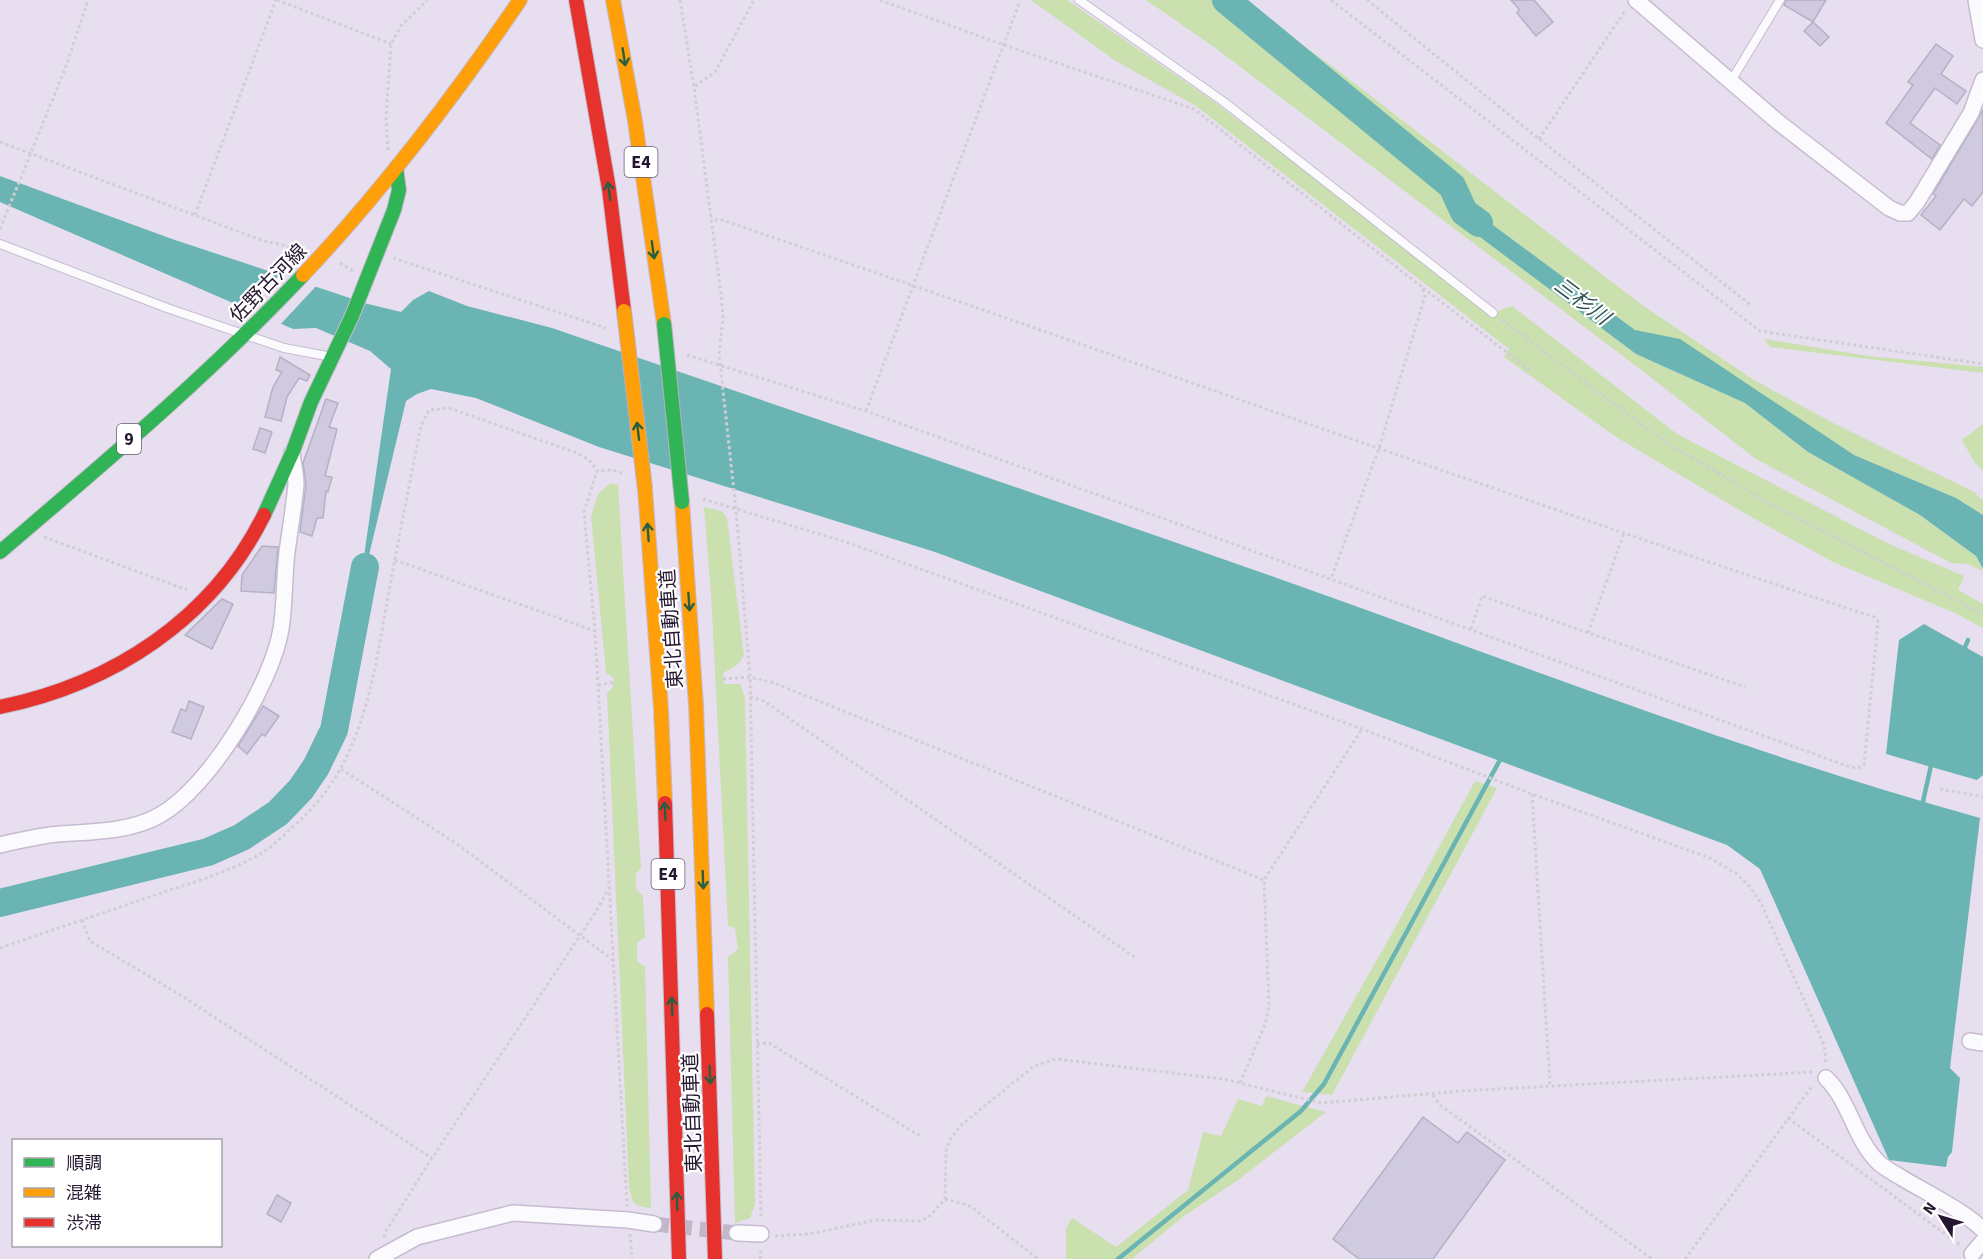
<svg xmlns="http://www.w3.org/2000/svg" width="1983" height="1259" viewBox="0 0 1983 1259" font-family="'Source Sans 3','Noto Sans JP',sans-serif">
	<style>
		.green { fill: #cae0ae }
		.water { fill: #6ab4b3 }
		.pier { fill: #e7dfef }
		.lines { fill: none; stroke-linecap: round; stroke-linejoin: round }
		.stream { stroke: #6ab4b3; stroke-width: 4.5 }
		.river { stroke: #6ab4b3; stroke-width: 28 }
		.building { fill: #cfcae0; stroke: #b6b0c5; stroke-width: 1.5 }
		.street-tunnel { stroke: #c0b7c9; stroke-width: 15; stroke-dasharray: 15 8; stroke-linecap: butt }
		.lane-casing { stroke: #c6bbd0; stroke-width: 10 }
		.street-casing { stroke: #c6bbd0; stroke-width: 18 }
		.fast-casing { stroke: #c6bbd0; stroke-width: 16 }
		.slow-casing { stroke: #c6bbd0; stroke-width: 16 }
		.jam-casing { stroke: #c6bbd0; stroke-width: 16 }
		.path { stroke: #d1ced3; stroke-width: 3; stroke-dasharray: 3 3; stroke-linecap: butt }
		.lane { stroke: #fbfafd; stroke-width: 8 }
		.street { stroke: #fbfafd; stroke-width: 15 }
		.fast { stroke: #30b455; stroke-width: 14 }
		.slow { stroke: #ff9f0a; stroke-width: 14 }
		.jam { stroke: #e5322d; stroke-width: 14 }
		.fast-bridge-casing { stroke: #bab0c2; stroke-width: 16; stroke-linecap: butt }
		.slow-bridge-casing { stroke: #bab0c2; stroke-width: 16; stroke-linecap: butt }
		.fast-bridge { stroke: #30b455; stroke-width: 14 }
		.slow-bridge { stroke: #ff9f0a; stroke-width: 14 }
		.oneway { stroke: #2a5e41 }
		.labels { text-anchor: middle; stroke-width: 4.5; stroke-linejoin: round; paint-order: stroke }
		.shield { fill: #fff; stroke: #665d6e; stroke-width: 1.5 }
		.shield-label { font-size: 18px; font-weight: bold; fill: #251730 }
		.street-label { font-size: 20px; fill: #251730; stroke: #fff }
		.water-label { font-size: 21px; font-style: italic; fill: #31514e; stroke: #fff }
	</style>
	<rect width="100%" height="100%" fill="#e7dfef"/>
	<path class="green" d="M1031 0H1067L1213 101 1492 313 1512 306 1677 434 1889 544 1964 576 1958 590 1983 604V628L1955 613 1833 562 1746 514 1616 437 1504 357 1509 349 1196 106 1116 61Z
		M1146 0H1238L1328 63 1642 305 1754 380 1833 423 1974 492 1983 501V515L1956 498 1854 455 1680 340 1635 330 1478 214 1454 193 1457 219 1636 354 1745 403 1808 452 1920 515 1976 556 1983 571 1967 564 1951 563 1756 459 1636 366 1214 47Z
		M1764 339 1868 356 1983 367V373L1770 347Z
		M1983 424V471L1975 463 1962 440Z
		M610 483 618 485 641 868 636 874V889L643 896 645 937 637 943V961L645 967 651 1208C633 1206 633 1205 629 1187L607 693 613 687V677L606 673 591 516 598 494Z
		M704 507 722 511 727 518 744 656 737 665 723 673 724 684H740L745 698 755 1204 750 1218 735 1223 728 957 738 949 735 928 728 926 711 594Z
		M1475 781 1497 788 1332 1095 1302 1092 1391 935Z
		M1266 1096 1326 1112 1238 1180 1184 1216 1132 1259H1066V1228L1072 1218 1116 1247 1188 1190 1203 1132 1221 1136 1238 1099 1262 1106Z"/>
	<path class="water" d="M0 176 172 239 368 304 401 312 413 300 429 291 467 306 552 328C798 413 1045 496 1291 583 1519 664 1746 753 1980 818L1950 1068 1960 1078 1952 1152 1948 1157 1946 1167 1889 1160 1760 869 1727 845 935 552 599 447 476 398 431 389 417 394 406 401 357 605 391 369 370 351 316 328 293 329 0 202Z
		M1445 191 1454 193 1478 214 1635 330 1680 339 1854 455 1956 498 1983 515V569L1976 556 1920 515 1808 452 1745 403 1636 354 1456 219Z
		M1924 624 1983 657V775L1977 780 1886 754 1899 640Z"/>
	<path class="pier" d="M282 272 318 284 279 326 244 311Z"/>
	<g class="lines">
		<path class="stream" d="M1963 652 1968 640
			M1922 806 1932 761
			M1118 1259 1301 1111 1324 1084 1501 758"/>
		<path class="river" d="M1226 0 1452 186 1464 212 1479 223
			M0 903 208 852 242 837 278 813 301 789 316 767 334 730 365 567"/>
	</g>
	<path class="building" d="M1511 0H1534L1553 22 1536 36 1517 13 1519 9Z
		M1786 0H1826L1813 22 1784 5Z
		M1813 22 1829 37 1820 46 1804 31Z
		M1936 44 1953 56 1941 74 1966 91 1957 104 1935 88 1910 123 1940 145 1932 159 1886 123 1913 85 1908 82Z
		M1983 110V192L1972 206 1964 199 1940 230 1921 215 1936 196 1933 194Z
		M280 357 310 375 307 381 299 378 287 397 281 421 265 417 273 387 282 372 276 370Z
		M326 399 338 403 329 427 337 429 325 476 332 477 328 492 326 491 323 518H317L312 536 300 532 306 485 303 463Z
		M260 428 272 432 265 453 253 449Z
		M262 546 278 547 274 593 241 591 242 575Z
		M222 599 233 604 212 649 185 635Z
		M189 701 204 707 191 739 172 732 181 709 186 711Z
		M263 706 279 716 265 736 262 734 247 754 238 746Z
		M1423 1117 1458 1143 1467 1132 1505 1160 1433 1259H1359L1333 1239Z
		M277 1195 291 1203 281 1222 267 1214Z"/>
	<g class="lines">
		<path class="street-tunnel" d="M654 1224 737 1233"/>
		<g class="lane-casing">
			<path id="lane" d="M1079 0 1224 102 1493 313
				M1731 81 1780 0
				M0 244 167 308 284 348 332 357"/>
		</g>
		<g class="street-casing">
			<path id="street" d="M1636 0 1778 122 1889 208 1900 213H1908L1917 202 1971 113 1983 80
				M1976 0 1983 40
				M0 845C16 841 33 838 49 835 85 831 127 834 160 815 209 788 272 684 281 629 285 604 284 577 287 552 290 530 294 507 296 484 296 474 293 463 292 453
				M1970 1041 1983 1043
				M1826 1078C1850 1101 1854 1139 1879 1163 1886 1169 1894 1173 1902 1178 1927 1193 1963 1210 1983 1230
				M737 1233 761 1234
				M1972 1254 1983 1241
				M377 1259 417 1237 513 1213 628 1220 654 1224"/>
		</g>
		<g class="fast-casing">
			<path id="fast" d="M264 515 293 451 311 402 352 316 394 210 399 190 396 168
				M0 552C104 463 209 375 303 275"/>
		</g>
		<g class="slow-casing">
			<path id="slow" d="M613 0 635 121 664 324
				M303 275C383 190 454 97 520 0
				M645 489 661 709 665 803
				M682 502 696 705 707 1014"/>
		</g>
		<g class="jam-casing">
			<path id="jam" d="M576 0 609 189 624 311
				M0 707C112 684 212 620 264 515
				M665 803 679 1259
				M707 1014 715 1259"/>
		</g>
		<path class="path" d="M277 0 391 44
			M680 0 694 87 721 294 723 318 719 353 736 510 750 677 761 1218
			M880 0 1004 45 1194 109 1422 287 1425 296 1379 448 1331 579
			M1331 0 1760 331 1983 364
			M1367 0 1539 139 1752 306
			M695 86 715 72 754 0
			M1539 139 1625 11
			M0 142 261 240 303 250
			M388 150 386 118 391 44 401 26 427 0
			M195 215 276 0
			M0 229 65 69 88 0
			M393 258 606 328
			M340 263 353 271
			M1423 288 1530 370
			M1502 320 1664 441 1767 502 1983 614
			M687 355 866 411 1850 767 1858 768 1864 765 1878 621 1874 617C1488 490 1107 351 722 220H711
			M866 411 1020 1
			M622 473 612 470 597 471 584 512 595 631 627 1206
			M703 499 849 543 1362 729 1532 794 1710 858 1737 874 1750 887 1761 903 1824 1045 1826 1059 1825 1064
			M44 537 187 590
			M395 560 595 631
			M1471 629 1482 596 1745 687
			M1588 633 1624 533
			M723 679 750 677 774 683 1264 880
			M598 685 614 682
			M750 697 764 701 1136 958
			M341 769 457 844 613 960
			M1940 789 1983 797
			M1532 794 1550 1086
			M82 920 90 941 177 993 432 1158
			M0 948C52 930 103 913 155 895 190 883 228 873 260 854 273 846 284 835 295 825 365 763 373 677 389 591 399 536 410 481 421 426L429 410 449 408 577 453 589 460 597 470
			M757 1044 769 1043 920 1136
			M1240 1083 1265 1025 1269 1006 1264 880 1362 729
			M1433 1095 1440 1105 1652 1259
			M1788 1118 1960 1245
			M945 1199 970 1206 1038 1259
			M630 1234 632 1259
			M775 1236 809 1234 876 1220 918 1221 928 1218 945 1199 946 1151 951 1138 961 1125 1034 1066 1056 1059 1223 1079 1322 1103 1461 1091 1814 1072
			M384 1237 386 1231 432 1158 597 910 608 890
			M760 1259 761 1249
			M1685 1259 1813 1085"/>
		<use href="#lane" class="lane"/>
		<use href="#street" class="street"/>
		<use href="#fast" class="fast"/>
		<use href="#slow" class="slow"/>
		<use href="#jam" class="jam"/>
		<g class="fast-bridge-casing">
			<path id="fast-bridge" d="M664 324 682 502"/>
		</g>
		<g class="slow-bridge-casing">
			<path id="slow-bridge" d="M624 311 645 489"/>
		</g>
		<use href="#fast-bridge" class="fast-bridge"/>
		<use href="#slow-bridge" class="slow-bridge"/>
	</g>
	<defs><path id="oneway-shaft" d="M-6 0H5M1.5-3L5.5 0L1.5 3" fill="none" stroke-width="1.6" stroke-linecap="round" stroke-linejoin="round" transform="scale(1.5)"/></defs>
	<g class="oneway">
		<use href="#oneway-shaft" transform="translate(624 57) rotate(81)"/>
		<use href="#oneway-shaft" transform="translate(609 191) rotate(-98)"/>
		<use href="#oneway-shaft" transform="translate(653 250) rotate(82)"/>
		<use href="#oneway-shaft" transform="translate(638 431) rotate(-97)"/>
		<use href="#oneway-shaft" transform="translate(648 532) rotate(-94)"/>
		<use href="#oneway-shaft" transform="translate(689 602) rotate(86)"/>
		<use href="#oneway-shaft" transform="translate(665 811) rotate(-93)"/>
		<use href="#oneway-shaft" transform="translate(703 880) rotate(88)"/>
		<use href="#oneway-shaft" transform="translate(672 1006) rotate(-92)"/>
		<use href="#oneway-shaft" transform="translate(710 1075) rotate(88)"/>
		<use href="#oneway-shaft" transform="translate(677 1201) rotate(-92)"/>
	</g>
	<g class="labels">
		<g class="shield">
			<rect x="624.5" y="147" width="33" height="30" rx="4.5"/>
			<rect x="117" y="424" width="24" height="30" rx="4.5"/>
			<rect x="651.5" y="859" width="33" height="30" rx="4.5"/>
		</g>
		<g class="shield-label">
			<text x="641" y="168">E4</text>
			<text x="129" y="445">9</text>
			<text x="668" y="880">E4</text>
		</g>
		<g class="street-label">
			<text transform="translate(268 283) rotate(-46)" y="7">佐野古河線</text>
			<text transform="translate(671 629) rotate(-94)" y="7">東北自動車道</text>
			<text transform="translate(692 1113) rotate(-92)" y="7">東北自動車道</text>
		</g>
		<g class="water-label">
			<text transform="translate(1582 301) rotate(37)" y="7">三杉川</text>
		</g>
	</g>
	<rect x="12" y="1139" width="210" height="108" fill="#ffffff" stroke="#a8a2ac" stroke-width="1.5"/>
	<rect x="24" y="1158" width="30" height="9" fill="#30b455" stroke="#a8a2ac" stroke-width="1.5"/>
	<text x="66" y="1169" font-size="18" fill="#251730">順調</text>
	<rect x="24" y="1188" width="30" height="9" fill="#ff9f0a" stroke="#a8a2ac" stroke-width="1.5"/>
	<text x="66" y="1199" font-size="18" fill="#251730">混雑</text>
	<rect x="24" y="1218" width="30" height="9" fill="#e5322d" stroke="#a8a2ac" stroke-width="1.5"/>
	<text x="66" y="1229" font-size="18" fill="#251730">渋滞</text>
	<g transform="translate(1941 1217) rotate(307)" stroke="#ffffff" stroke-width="4.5" paint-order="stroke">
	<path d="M0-4.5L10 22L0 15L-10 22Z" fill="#251730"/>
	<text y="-9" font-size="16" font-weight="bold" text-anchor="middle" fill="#251730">N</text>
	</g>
</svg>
